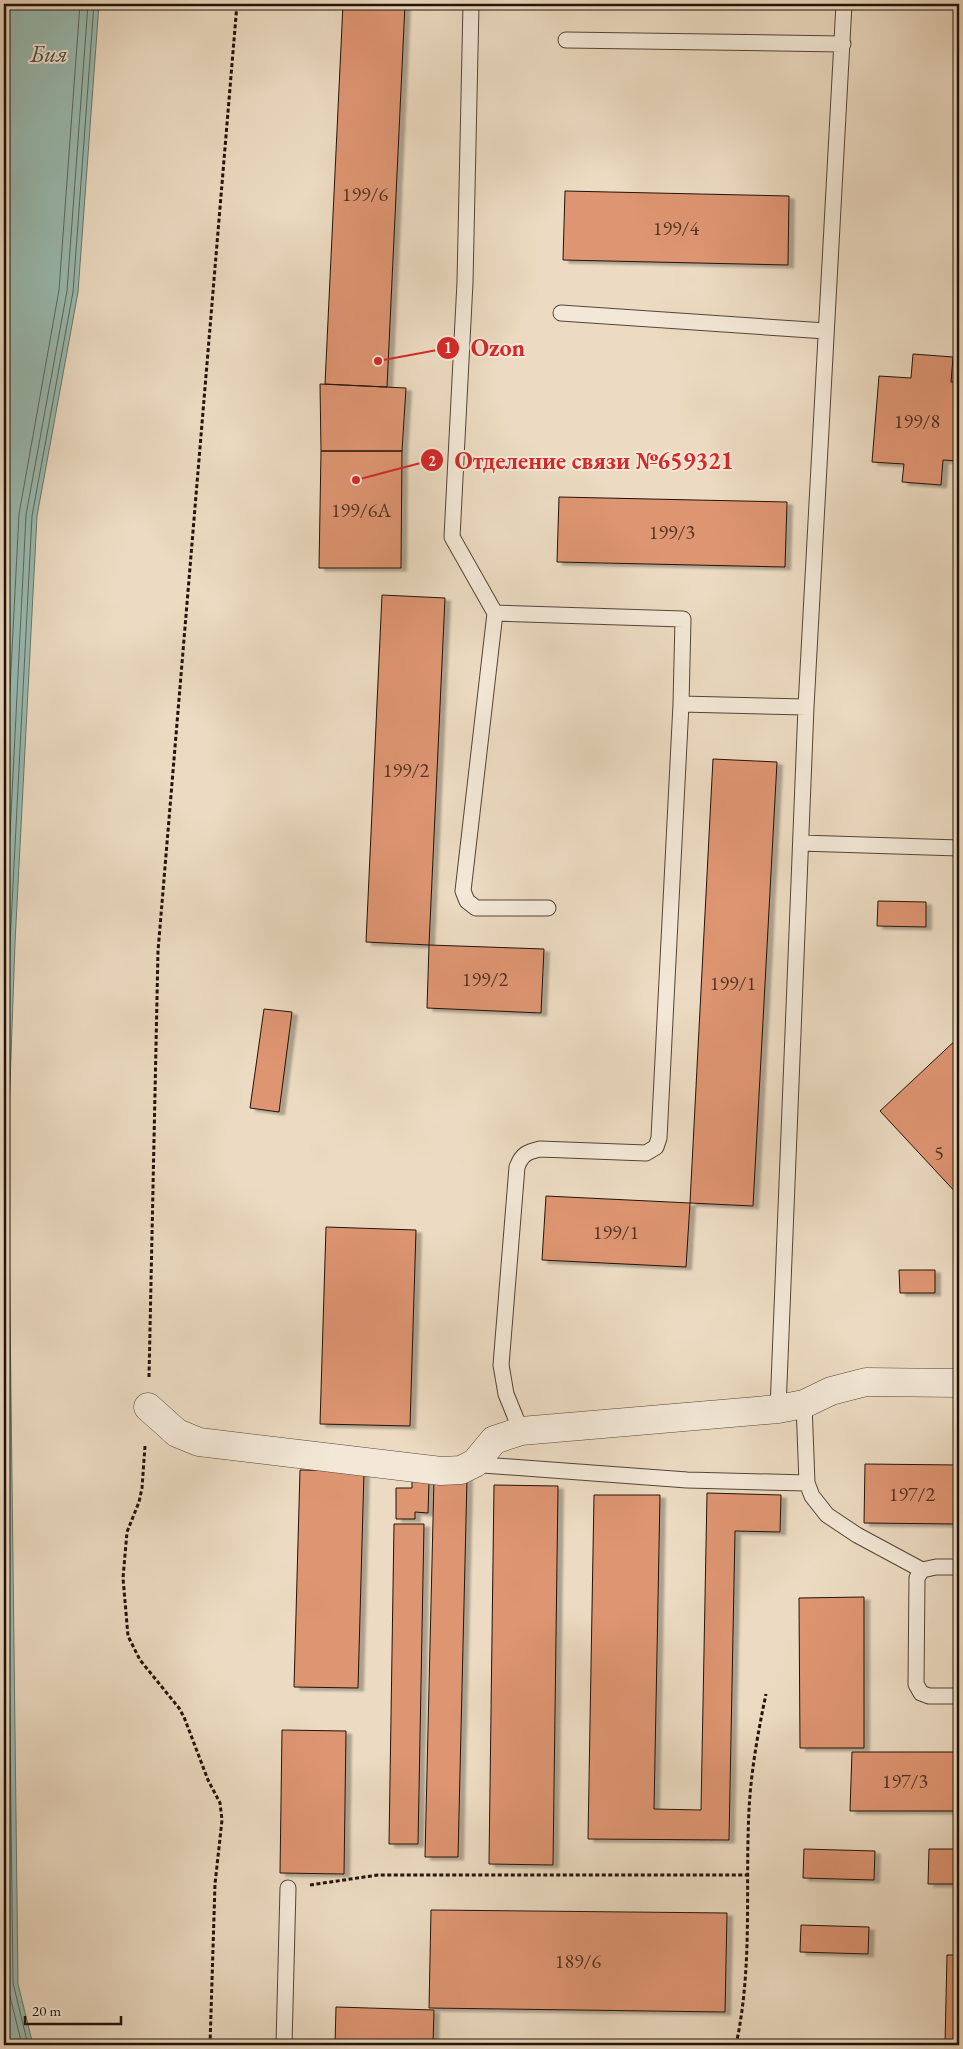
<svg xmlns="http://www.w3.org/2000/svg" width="963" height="2049" viewBox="0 0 963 2049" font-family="'EB Garamond',serif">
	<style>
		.water { fill: #99bbb1; stroke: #69776d }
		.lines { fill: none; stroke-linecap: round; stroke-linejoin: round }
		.shore { stroke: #5e665c; stroke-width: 1 }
		.building { fill: #de9572; stroke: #221208; filter: url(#shadow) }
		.service-casing { stroke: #544436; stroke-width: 17 }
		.minor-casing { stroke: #544436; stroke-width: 29 }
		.path { stroke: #221208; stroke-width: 3; stroke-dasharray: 4 2.5; stroke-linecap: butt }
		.service { stroke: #f3e8d7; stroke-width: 15 }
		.minor { stroke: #f3e8d7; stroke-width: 28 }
		.labels { text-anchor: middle; stroke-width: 4; stroke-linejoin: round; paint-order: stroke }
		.number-label { font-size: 20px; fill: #513322 }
		.water-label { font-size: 24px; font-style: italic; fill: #4c4d43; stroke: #f3e8d7 }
		.leader { fill: none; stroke: #d62828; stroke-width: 2 }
		.callout-dot { fill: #d62828; stroke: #f3e8d7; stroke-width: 2 }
		.mark-label { font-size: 15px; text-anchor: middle; font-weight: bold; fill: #fff }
		.callout-label { font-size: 24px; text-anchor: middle; font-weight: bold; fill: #d62828; stroke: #f3e8d7; stroke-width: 4; stroke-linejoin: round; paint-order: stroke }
	</style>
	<defs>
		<filter id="shadow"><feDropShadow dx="5.5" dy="3" stdDeviation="1" flood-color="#0004"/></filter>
	</defs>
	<rect width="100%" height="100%" fill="#ecdbc2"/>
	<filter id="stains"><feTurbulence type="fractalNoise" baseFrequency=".004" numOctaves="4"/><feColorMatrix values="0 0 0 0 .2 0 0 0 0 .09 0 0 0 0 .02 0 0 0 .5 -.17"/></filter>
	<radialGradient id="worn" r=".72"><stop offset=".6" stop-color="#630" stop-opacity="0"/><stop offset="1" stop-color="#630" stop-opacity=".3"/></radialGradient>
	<path class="water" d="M4 4H99L78 292 37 516 15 943 8 1142 18 1984 33 2045H4Z"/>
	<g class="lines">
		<path class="shore" d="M4 806 19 514 59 290 80 4
			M4 955 26 515 67 291 88 4
			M4 1115 10 943 32 516 73 292 94 4
			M4 1227 13 1983 28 2045
			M4 1753 7 1984 22 2045"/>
	</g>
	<path class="building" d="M343 4H405L387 387 325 384Z
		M565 191 789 196 788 265 563 260Z
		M913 354 953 357 951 382H959V461L943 460 941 485 902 482 904 464 872 462 879 376 911 378Z
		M320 384 406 388 402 451H321Z
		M321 451H402L401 568H319Z
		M559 497 787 502 785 567 557 562Z
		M382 595 445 598 429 945 366 942Z
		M713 759 777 762 753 1206 690 1203Z
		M878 901 926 902V927L877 926Z
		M429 945 544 949 541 1013 427 1008Z
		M264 1009 292 1012 279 1112 250 1108Z
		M959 1037V1196L880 1111Z
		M546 1196 690 1203 686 1267 542 1260Z
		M326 1227 416 1230 410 1426 320 1424Z
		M899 1270H935V1293H900Z
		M865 1464 959 1465V1524L864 1523Z
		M300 1470 364 1471 358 1688 294 1687Z
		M434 1478H467L458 1857H425Z
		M412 1481H429L428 1513 415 1512V1519H396V1488H412Z
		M494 1485 558 1486 553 1865 489 1864Z
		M707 1493 781 1495 780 1532 735 1531 729 1840 588 1839 594 1495H660L654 1809 701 1810Z
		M394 1524H424L418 1844H389Z
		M864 1597V1748H800L799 1598Z
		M282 1730 346 1731 344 1874 280 1873Z
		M852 1752H959V1811H850Z
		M804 1849 875 1851 874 1880 803 1878Z
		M929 1849H959L958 1884H928Z
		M431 1910 727 1913 725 2012 429 2008Z
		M801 1925 869 1927 868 1954 800 1952Z
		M947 1955H959V2045H945Z
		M336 2007 434 2010 433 2045H335Z"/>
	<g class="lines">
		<g class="service-casing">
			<path id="service" d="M471 4 465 282 452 537 495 613 463 891 467 901 476 908H548
				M566 40 843 44
				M561 313 826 331
				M495 613 683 619 681 704 659 1138 656 1147 646 1153 540 1149C527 1152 522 1154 517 1167L501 1365 506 1394 521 1431
				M681 704 806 707
				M801 843 959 848
				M804 1404 807 1483 812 1496 827 1515 857 1535 922 1570
				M778 1409 806 707 844 4
				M483 1465 687 1480 807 1483
				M959 1567H936L922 1570 917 1578 916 1684 921 1693 929 1696H959
				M284 2045 288 1888"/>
		</g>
		<g class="minor-casing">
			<path id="minor" d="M148 1407 177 1433 199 1442 441 1471 461 1470 475 1463 494 1440 521 1431 778 1409 804 1404 831 1391 866 1382 959 1383"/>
		</g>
		<path class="path" d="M149 1377 158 951 237 4
			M145 1446 142 1488 139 1502 127 1532 123 1578 128 1636 140 1660 179 1708 184 1717 208 1780 220 1803 222 1820 215 1884 210 2045
			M310 1885 378 1875H749
			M736 2045C753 1966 745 1890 749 1810 751 1771 758 1732 766 1694"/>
		<use href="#service" class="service"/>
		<use href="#minor" class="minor"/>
	</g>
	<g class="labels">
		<g class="number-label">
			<text x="365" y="201">199/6</text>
			<text x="676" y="235">199/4</text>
			<text x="917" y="428">199/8</text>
			<text x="361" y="517">199/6А</text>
			<text x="672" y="539">199/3</text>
			<text x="406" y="777">199/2</text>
			<text x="485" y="986">199/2</text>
			<text x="733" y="990">199/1</text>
			<text x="939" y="1160">5</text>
			<text x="616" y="1239">199/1</text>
			<text x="912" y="1501">197/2</text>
			<text x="905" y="1788">197/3</text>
			<text x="578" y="1968">189/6</text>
		</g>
		<g class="water-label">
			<text x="49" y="62">Бия</text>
		</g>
	</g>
	<path class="leader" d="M378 361L448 348M356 480L432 460"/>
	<g class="callout-dot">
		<circle cx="378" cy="361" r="5"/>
		<circle cx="356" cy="480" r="5"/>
		<circle cx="448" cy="348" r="12"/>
		<circle cx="432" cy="460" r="12"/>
	</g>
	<g class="mark-label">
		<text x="448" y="353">1</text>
		<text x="432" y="466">2</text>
	</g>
	<g class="callout-label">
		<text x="498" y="356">Ozon</text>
		<text x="594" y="469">Отделение связи №659321</text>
	</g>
	<rect width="963" height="2049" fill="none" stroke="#ecdbc2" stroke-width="20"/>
	<rect x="5" y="5" width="953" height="2039" fill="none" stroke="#221208" stroke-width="2.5"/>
	<rect x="10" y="10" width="943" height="2029" fill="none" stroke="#221208"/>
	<path d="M25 2016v8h96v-8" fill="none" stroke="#221208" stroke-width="2.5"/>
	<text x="32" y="2016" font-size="15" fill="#221208" stroke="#f3e8d7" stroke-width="4" paint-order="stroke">20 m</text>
	<rect width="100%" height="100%" filter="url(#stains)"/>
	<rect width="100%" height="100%" fill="url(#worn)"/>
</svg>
